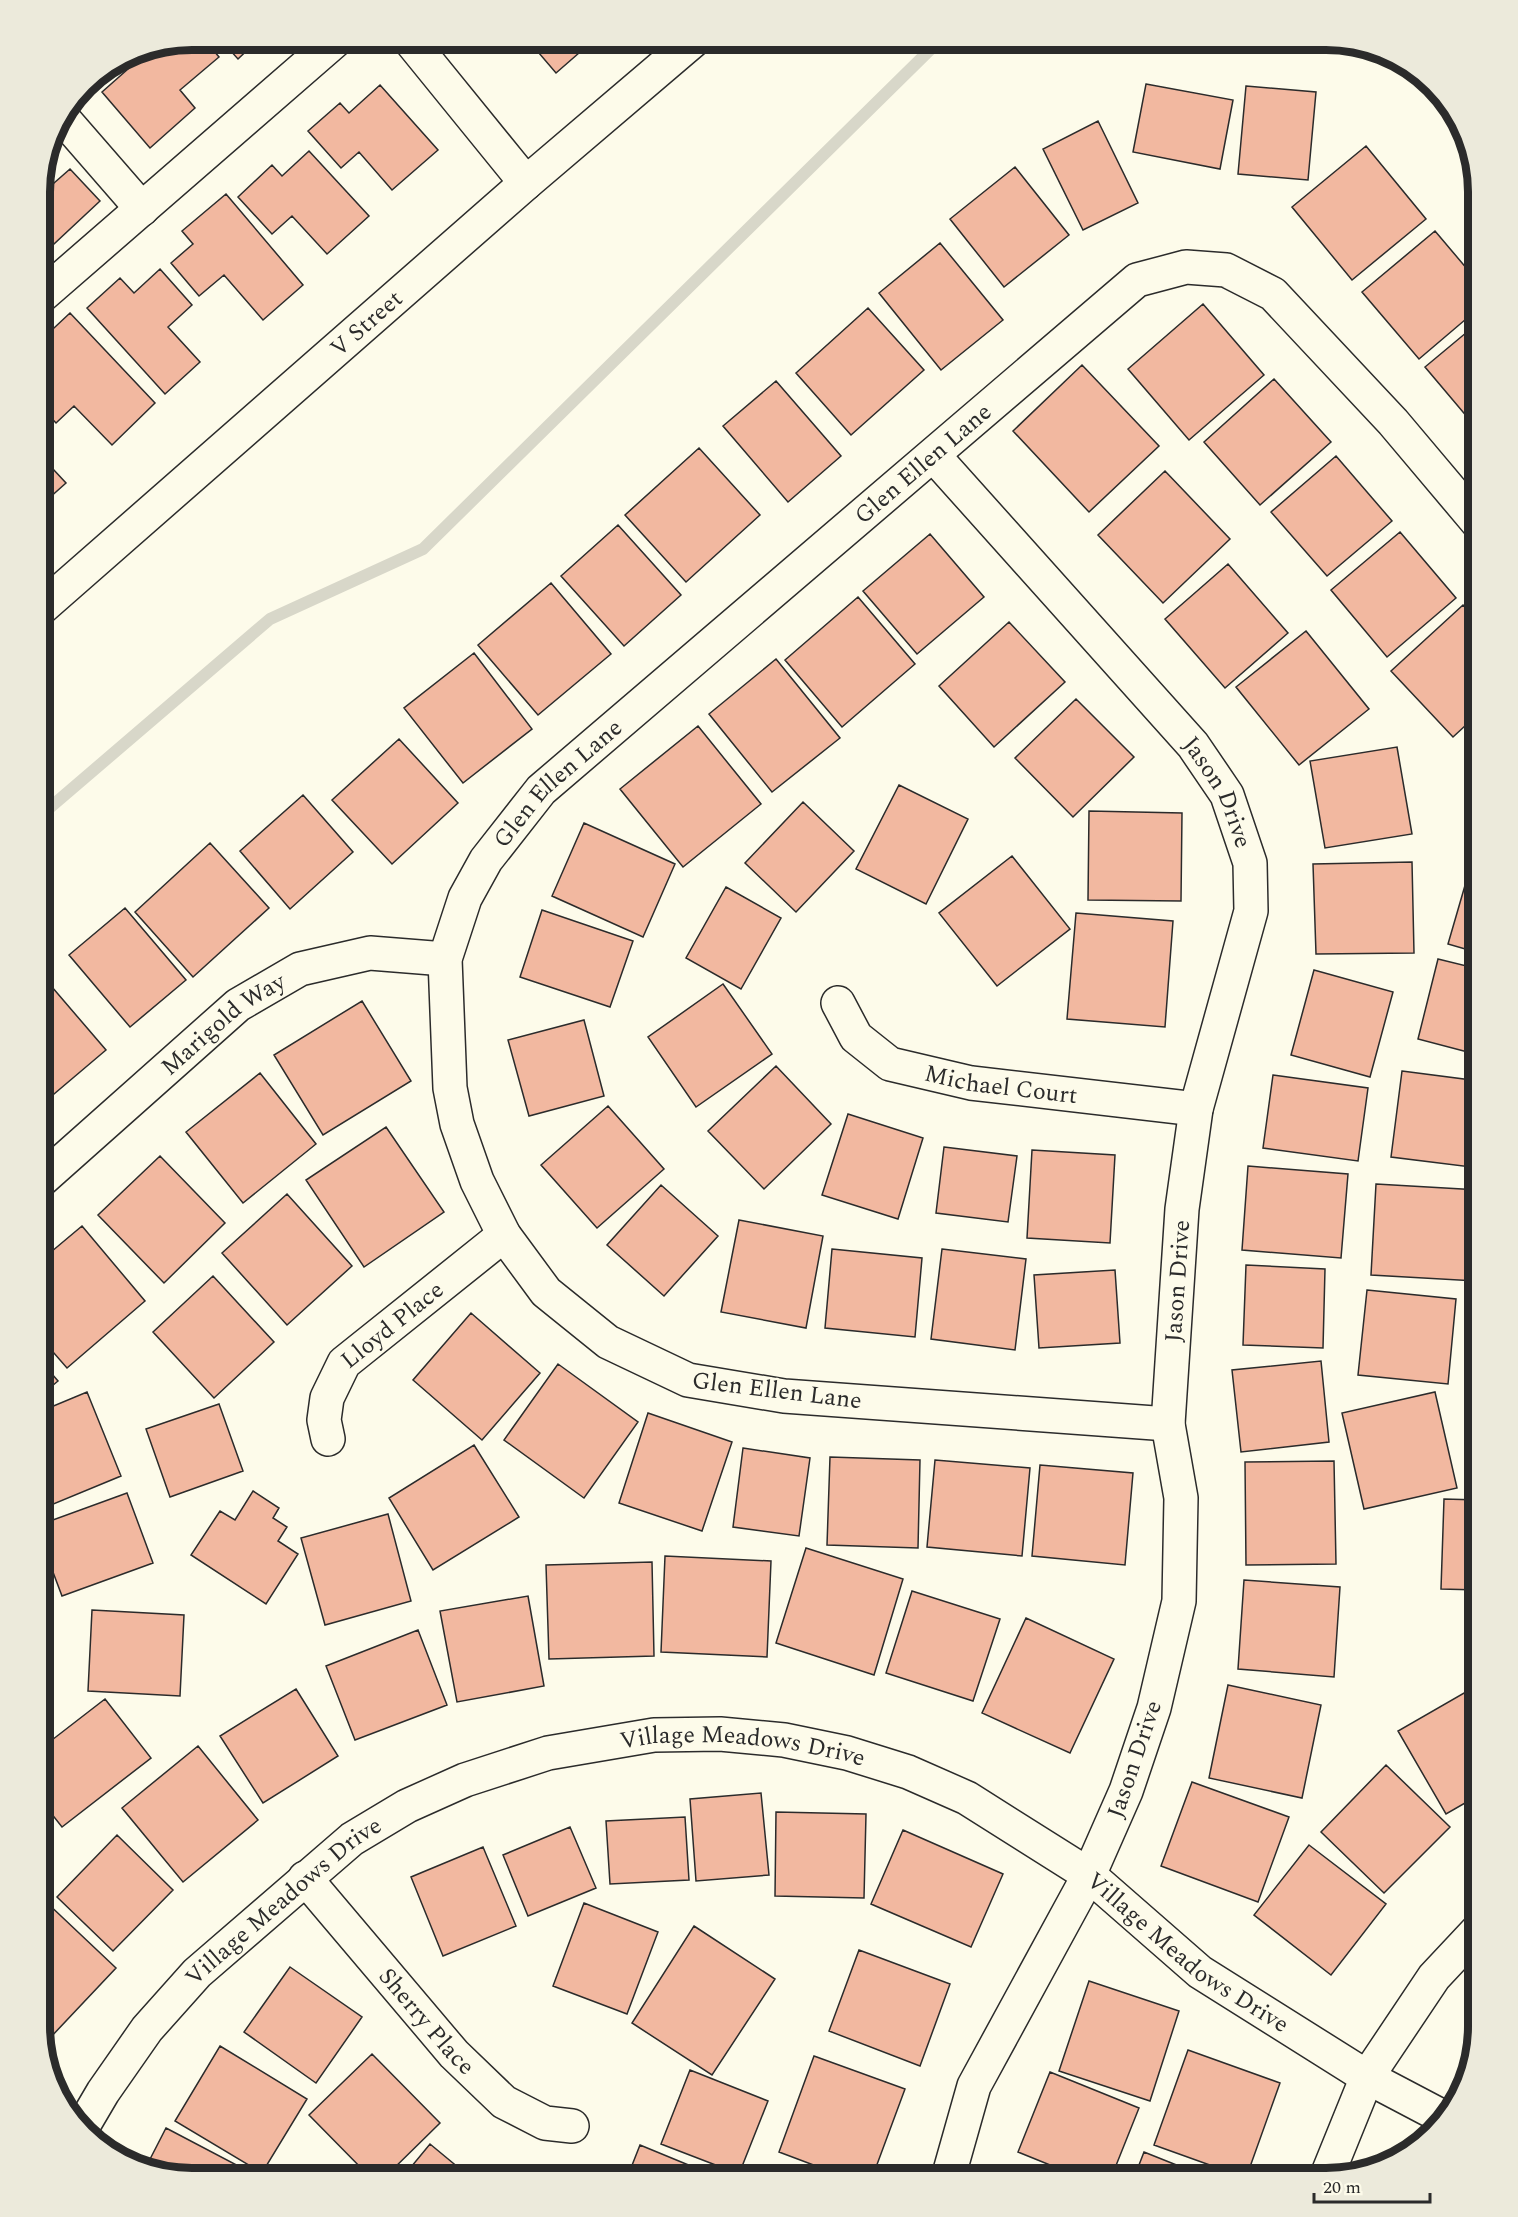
<svg xmlns="http://www.w3.org/2000/svg" width="1518" height="2217" viewBox="0 0 1518 2217" font-family="Spectral,serif">
	<style>
		.lines { fill: none; stroke-linecap: round; stroke-linejoin: round }
		.stream { stroke: #d8d7c9; stroke-width: 12 }
		.building { fill: #f2b8a0; stroke: #2b2b2b; stroke-width: 1.5 }
		.street-casing { stroke: #2b2b2b; stroke-width: 36 }
		.secondary-casing { stroke: #2b2b2b; stroke-width: 36 }
		.street { stroke: #fdfbea; stroke-width: 33 }
		.secondary { stroke: #fdfbea; stroke-width: 33 }
		.labels { text-anchor: middle; stroke-width: 4.5; stroke-linejoin: round; paint-order: stroke }
		.street-label { font-size: 24px; fill: #2b2b2b; stroke: #fdfbea }
		.rim { fill: none; stroke: #2b2b2b; stroke-width: 8 }
	</style>
	<rect width="100%" height="100%" fill="#fdfbea"/>
	<g class="lines">
		<path class="stream" d="M39 817 270 619 423 549 941 39"/>
	</g>
	<path class="building" d="M191 39H204L219 57 180 90 195 108 150 148 102 92 154 46Z
		M220 39H259L238 59Z
		M527 39H595L556 73Z
		M135 50 107 75 103 71 133 50Z
		M1146 84 1233 100 1220 169 1133 152Z
		M380 85 438 150 392 190 359 152 341 168 308 131 340 103 349 113Z
		M1246 86 1316 92 1308 180 1238 174Z
		M1098 121 1138 203 1083 230 1043 149Z
		M1366 146 1426 219 1352 280 1292 207Z
		M309 151 369 216 327 254 292 216 272 234 238 197 272 165 282 176Z
		M1015 167 1069 235 1004 287 950 219Z
		M70 169 100 201 39 258V182L42 171 54 183Z
		M226 194 303 285 263 320 224 275 199 296 171 263 193 244 182 231Z
		M1435 231 1479 283V308L1419 359 1362 292Z
		M940 243 1003 320 941 370 879 293Z
		M160 269 192 305 168 327 200 362 165 394 87 308 120 278 134 293Z
		M1203 304 1264 375 1189 440 1128 369Z
		M868 308 924 370 851 435 796 373Z
		M70 313 155 403 112 445 74 406 56 423 39 405V375L51 364 39 352V342Z
		M1479 322V431L1425 367Z
		M1082 365 1159 446 1089 512 1013 431Z
		M1274 379 1331 442 1260 505 1204 442Z
		M776 381 841 456 788 502 723 426Z
		M39 417 49 428 39 437Z
		M699 448 760 515 686 582 625 515Z
		M39 454 66 483 39 507Z
		M1336 456 1392 521 1327 576 1271 512Z
		M1165 471 1230 539 1163 603 1098 535Z
		M618 525 681 595 624 646 561 576Z
		M1400 532 1456 598 1387 657 1331 590Z
		M930 534 984 597 917 654 863 591Z
		M1228 564 1288 633 1225 688 1165 619Z
		M551 583 611 654 538 715 478 645Z
		M858 597 915 664 842 727 785 660Z
		M1463 605 1479 622V713L1453 737 1391 671Z
		M1009 622 1065 682 994 747 939 686Z
		M1306 631 1369 709 1299 765 1236 687Z
		M474 653 532 729 463 783 404 708Z
		M776 659 840 738 772 792 709 714Z
		M1076 699 1134 757 1073 817 1015 758Z
		M698 726 761 804 683 867 620 789Z
		M1479 735V762L1466 746Z
		M399 739 458 803 392 864 332 800Z
		M1397 747 1412 834 1325 848 1310 761Z
		M899 785 968 819 926 904 856 869Z
		M303 795 353 852 290 909 240 851Z
		M803 802 854 851 796 912 745 863Z
		M1089 811 1182 813 1181 901 1088 900Z
		M584 823 675 864 643 937 552 896Z
		M210 843 269 908 193 977 135 912Z
		M1475 851 1479 852V953L1448 944Z
		M1012 856 1070 929 997 986 939 913Z
		M1412 862 1414 953 1316 954 1313 864Z
		M726 887 781 918 741 989 686 958Z
		M125 908 186 980 130 1027 69 955Z
		M542 910 633 941 610 1007 520 977Z
		M1076 913 1173 921 1165 1027 1067 1019Z
		M1438 959 1479 969V1055L1418 1039Z
		M1314 970 1393 992 1370 1077 1291 1055Z
		M723 984 772 1054 696 1107 648 1037Z
		M52 987 106 1050 41 1105 39 1103V997Z
		M362 1001 411 1081 323 1135 274 1055Z
		M584 1020 604 1096 529 1116 508 1040Z
		M776 1066 831 1124 764 1189 708 1131Z
		M1402 1071 1479 1081V1168L1391 1157Z
		M260 1073 316 1144 243 1203 186 1132Z
		M1273 1075 1368 1088 1358 1161 1263 1148Z
		M608 1106 664 1169 597 1228 541 1165Z
		M848 1114 923 1138 898 1219 822 1195Z
		M386 1127 444 1212 364 1267 306 1180Z
		M944 1147 1017 1156 1008 1222 936 1213Z
		M1032 1150 1115 1155 1110 1243 1027 1238Z
		M160 1156 225 1223 164 1283 98 1215Z
		M1248 1166 1348 1174 1341 1258 1242 1250Z
		M1376 1184 1479 1190 1476 1281 1371 1275Z
		M661 1185 718 1236 664 1296 607 1245Z
		M287 1194 352 1266 287 1325 222 1253Z
		M739 1220 823 1236 806 1328 721 1312Z
		M82 1226 145 1301 67 1368 39 1336V1262Z
		M832 1249 922 1258 915 1337 825 1328Z
		M942 1249 1026 1259 1015 1350 931 1339Z
		M1246 1265 1325 1269 1323 1348 1243 1345Z
		M1115 1270 1120 1343 1039 1348 1034 1275Z
		M213 1276 274 1342 214 1398 153 1332Z
		M1367 1290 1456 1299 1448 1384 1358 1375Z
		M471 1313 540 1373 482 1440 413 1380Z
		M39 1359 58 1381 39 1397Z
		M1321 1361 1329 1442 1241 1452 1232 1370Z
		M558 1364 638 1422 584 1498 504 1440Z
		M87 1392 121 1476 39 1510V1412Z
		M1435 1392 1457 1488 1364 1509 1342 1413Z
		M219 1404 243 1471 170 1497 146 1429Z
		M648 1413 732 1442 702 1531 619 1503Z
		M474 1445 519 1517 433 1570 389 1498Z
		M743 1448 810 1458 799 1536 733 1527Z
		M830 1457 920 1460 918 1548 827 1545Z
		M935 1460 1030 1468 1022 1556 927 1547Z
		M1334 1461 1336 1564 1246 1565 1245 1462Z
		M1040 1465 1133 1473 1125 1565 1032 1556Z
		M253 1491 279 1508 273 1518 287 1527 278 1541 298 1554 266 1604 191 1555 220 1511 235 1520Z
		M127 1493 153 1563 62 1596 39 1535V1525Z
		M1444 1499 1479 1500V1590L1441 1589Z
		M388 1514 411 1601 325 1625 301 1538Z
		M806 1548 903 1579 874 1675 776 1643Z
		M665 1556 771 1561 767 1657 661 1652Z
		M652 1562 654 1656 549 1659 546 1565Z
		M1244 1580 1340 1587 1334 1677 1238 1669Z
		M912 1591 1000 1619 973 1701 886 1673Z
		M528 1596 544 1686 457 1702 440 1611Z
		M92 1610 184 1615 180 1696 88 1691Z
		M1026 1618 1114 1659 1070 1753 982 1713Z
		M418 1630 447 1705 355 1740 326 1666Z
		M1228 1685 1321 1705 1302 1798 1209 1778Z
		M296 1689 338 1756 263 1803 220 1736Z
		M1471 1689 1479 1703V1795L1446 1814 1398 1731Z
		M105 1699 151 1758 62 1827 39 1798V1750Z
		M198 1746 258 1820 183 1882 122 1808Z
		M1386 1765 1450 1827 1384 1893 1321 1832Z
		M1192 1782 1289 1817 1258 1902 1161 1866Z
		M761 1793 769 1875 696 1881 690 1799Z
		M776 1812 866 1814 864 1898 775 1896Z
		M685 1817 689 1880 610 1884 606 1821Z
		M570 1827 596 1888 528 1916 503 1855Z
		M903 1830 1003 1874 971 1947 871 1904Z
		M117 1835 173 1890 113 1951 57 1897Z
		M1309 1845 1386 1904 1331 1975 1254 1915Z
		M483 1847 516 1926 443 1956 411 1877Z
		M43 1899 116 1968 49 2039 41 2032 39 2026V1903Z
		M584 1903 658 1932 627 2014 553 1986Z
		M694 1926 775 1979 712 2075 632 2023Z
		M859 1950 950 1984 920 2066 829 2031Z
		M290 1967 362 2017 316 2083 244 2032Z
		M1089 1981 1179 2011 1150 2101 1059 2071Z
		M220 2046 307 2099 262 2173 175 2121Z
		M1188 2050 1280 2083 1246 2178 1154 2145Z
		M372 2054 440 2123 384 2178H371L309 2115Z
		M814 2056 905 2089 872 2178H848L779 2152Z
		M690 2070 768 2101 739 2174 661 2144Z
		M1050 2072 1139 2108 1111 2178H1082L1018 2152Z
		M166 2128 248 2171 244 2178H182L146 2167Z
		M430 2144 471 2178H402Z
		M640 2145 720 2178H627Z
		M1144 2152 1209 2178H1134Z"/>
	<g class="lines">
		<g class="street-casing">
			<g id="street">
				<path d="M409 39 526 183"/>
				<path d="M62 117 142 209"/>
				<path d="M39 298 337 39"/>
				<path id="s1" d="M934 456 1193 745 1227 795 1250 863 1251 911 1196 1109 1182 1209 1168 1424 1181 1498 1179 1601 1154 1708 1126 1791 1089 1875 974 2086 948 2178"/>
				<path id="s2" d="M838 1003 856 1037 890 1064 971 1083 1196 1109"/>
				<path id="s3" d="M39 1182 238 1005 300 969 370 953 445 959"/>
				<path id="s4" d="M1168 1424 784 1396 688 1380 608 1342 546 1292 504 1235 477 1181 457 1124 450 1088 445 959 465 898 486 860 541 790 1137 280 1186 267 1226 270 1273 294 1393 422 1479 524"/>
				<path id="s5" d="M328 1439 324 1420 327 1398 344 1363 504 1235"/>
				<path id="s6" d="M305 1878 454 2054 504 2102 545 2123 572 2126"/>
				<path id="s7" d="M83 2126 103 2092 147 2029 197 1973 352 1839 407 1806 465 1780 548 1753 654 1735 720 1734 784 1740 847 1753 908 1772 967 1798 1089 1875 1200 1972 1367 2077 1443 2117"/>
				<path d="M1326 2178 1367 2077 1434 1977 1479 1929"/>
			</g>
		</g>
		<g class="secondary-casing">
			<g id="secondary">
				<path id="s8" d="M39 610 526 183 695 39"/>
			</g>
		</g>
		<use href="#street" class="street"/>
		<use href="#secondary" class="secondary"/>
	</g>
	<g class="labels">
		<g class="street-label">
			<text dy="8" stroke="none"><textPath href="#s8" startOffset="435">V Street</textPath></text>
			<text dy="8" stroke="none"><textPath href="#s4" startOffset="1707">Glen Ellen Lane</textPath></text>
			<text dy="8" stroke="none"><textPath href="#s4" startOffset="1221">Glen Ellen Lane</textPath></text>
			<text dy="8" stroke="none"><textPath href="#s1" startOffset="442">Jason Drive</textPath></text>
			<text dy="8" stroke="none"><textPath href="#s3" startOffset="243">Marigold Way</textPath></text>
			<text dy="8" stroke="none"><textPath href="#s2" startOffset="195">Michael Court</textPath></text>
			<text transform="translate(1177 1281) rotate(-86)" y="8">Jason Drive</text>
			<text dy="8" stroke="none"><textPath href="#s5" startOffset="142">Lloyd Place</textPath></text>
			<text transform="translate(777 1390) rotate(7)" y="8">Glen Ellen Lane</text>
			<text dy="8" stroke="none"><textPath href="#s7" startOffset="808">Village Meadows Drive</textPath></text>
			<text transform="translate(1134 1759) rotate(-71)" y="8">Jason Drive</text>
			<text dy="8" stroke="none"><textPath href="#s7" startOffset="304">Village Meadows Drive</textPath></text>
			<text dy="8" stroke="none"><textPath href="#s7" startOffset="1312">Village Meadows Drive</textPath></text>
			<text dy="8" stroke="none"><textPath href="#s6" startOffset="188">Sherry Place</textPath></text>
		</g>
	</g>
	<path d="M0 0H1518V2217H0ZM192 50H1326A142 142 0 0 1 1468 192V2026A142 142 0 0 1 1326 2168H192A142 142 0 0 1 50 2026V192A142 142 0 0 1 192 50Z" fill="#eceadb" fill-rule="evenodd"/>
	<path class="rim" d="M192 50H1326A142 142 0 0 1 1468 192V2026A142 142 0 0 1 1326 2168H192A142 142 0 0 1 50 2026V192A142 142 0 0 1 192 50Z"/>
	<path d="M1314 2193v9h116v-9" fill="none" stroke="#2b2b2b" stroke-width="3"/>
	<text x="1323" y="2193" font-size="18" fill="#2b2b2b" stroke="#fdfbea" stroke-width="4.5" paint-order="stroke">20 m</text>
</svg>
